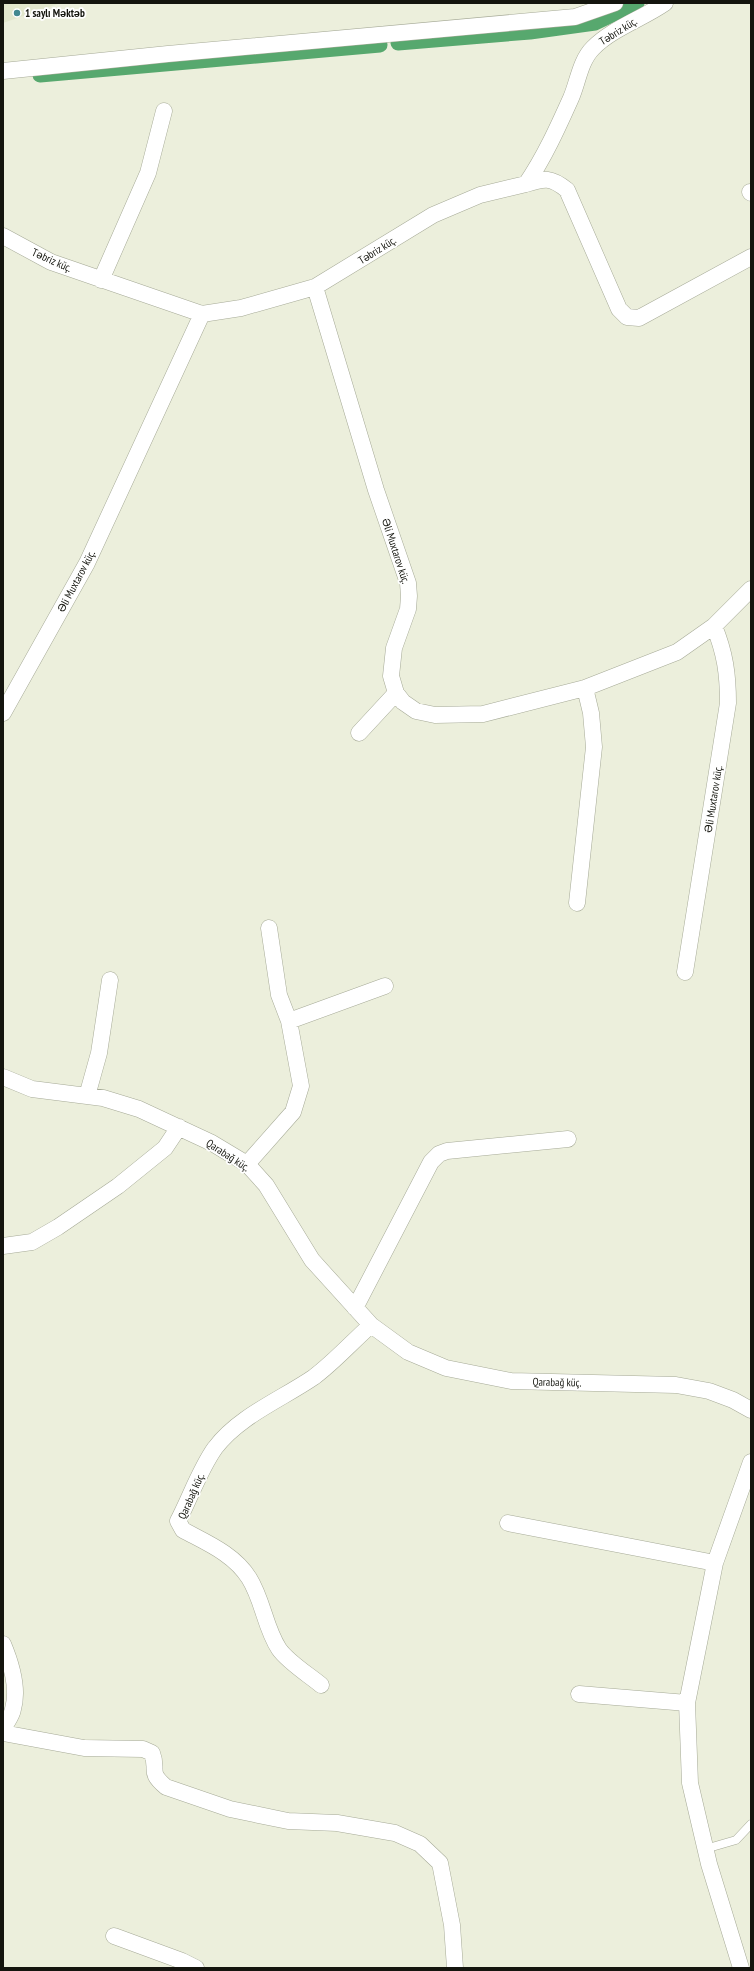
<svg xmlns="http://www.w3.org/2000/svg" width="754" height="1971" viewBox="0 0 754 1971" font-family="'PT Sans Narrow',sans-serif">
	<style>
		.built { fill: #e2e7cc }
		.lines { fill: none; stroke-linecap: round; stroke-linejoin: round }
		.canal { stroke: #57a86e; stroke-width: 15 }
		.service-casing { stroke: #a6aa97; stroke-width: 9 }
		.minor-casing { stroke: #a6aa97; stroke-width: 17 }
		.service { stroke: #fff; stroke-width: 8 }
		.minor { stroke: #fff; stroke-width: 16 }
		.poi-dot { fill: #418890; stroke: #fff; stroke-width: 1.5 }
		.labels { text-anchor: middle; stroke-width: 3.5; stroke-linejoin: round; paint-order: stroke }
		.poi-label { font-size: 11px; font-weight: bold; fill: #14150e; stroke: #fff; text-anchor: start }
		.street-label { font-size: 11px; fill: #14150e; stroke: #fff }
	</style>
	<rect width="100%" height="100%" fill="#ecefdc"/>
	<path class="built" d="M3 3H61L3 23Z"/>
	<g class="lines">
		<path class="canal" d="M398 43 530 32 595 23 637 3
			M40 75 380 45"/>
		<g class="service-casing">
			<path id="service" d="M705 1849 736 1840 751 1824"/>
		</g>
		<g class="minor-casing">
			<path id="minor" d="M3 71 168 54 575 17 615 3
				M526 184C545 178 551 177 567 190L619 309 627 317 639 318 751 257
				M750 192 751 193
				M3 236 51 262 202 314 241 308 315 287 433 215 480 195 526 184C544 158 558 127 571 98 578 82 580 61 593 48 613 28 642 19 665 3
				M101 280 148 173 164 111
				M315 287 376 490 408 583 409 596 408 609 394 648 391 676 396 693 403 702 416 711 435 715 483 714 585 688 677 652 714 626 751 589
				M3 713 87 563 202 314
				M359 733 396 693
				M577 903 594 747 591 713 585 688
				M685 972 728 703C728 674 725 653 714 626
				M289 1021 385 986
				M3 1077 32 1089 103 1098 139 1109 212 1143 247 1164 266 1185 312 1260 371 1325 408 1352 446 1368 511 1381 676 1385 709 1391 733 1400 751 1410
				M87 1096 99 1053 110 980
				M247 1164 293 1112 301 1086 289 1021 279 995 269 928
				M3 1246 32 1242 58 1227 118 1186 165 1148 179 1127
				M355 1308 431 1162 439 1154 447 1151 568 1139
				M508 1523 715 1563
				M3 1644C11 1663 19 1688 13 1709 12 1716 6 1723 3 1729
				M321 1685C309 1675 288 1662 279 1649 265 1628 263 1600 249 1578 234 1554 207 1543 183 1530L178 1521C190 1498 200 1469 215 1448 239 1416 282 1399 314 1377 334 1362 352 1342 371 1325
				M579 1694 687 1703
				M3 1733 84 1748 143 1749 152 1753C159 1771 147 1771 166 1787L230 1809 288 1821 337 1823 395 1833 420 1844 440 1863 452 1925 455 1968
				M114 1936 182 1961 196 1968
				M741 1968 709 1864 690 1783 687 1703 715 1563 751 1462"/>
		</g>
		<use href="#service" class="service"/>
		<use href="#minor" class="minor"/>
	</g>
	<circle class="poi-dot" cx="17" cy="13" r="4"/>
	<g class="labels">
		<g class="poi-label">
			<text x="25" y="17">1 saylı Məktəb</text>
		</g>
		<g class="street-label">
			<text transform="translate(618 31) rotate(-32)" y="4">Təbriz küç.</text>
			<text transform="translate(377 250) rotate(-32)" y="4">Təbriz küç.</text>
			<text transform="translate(52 260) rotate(24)" y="4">Təbriz küç.</text>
			<text transform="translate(396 551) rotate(72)" y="4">Əli Muxtarov küç.</text>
			<text transform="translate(76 581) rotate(-62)" y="4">Əli Muxtarov küç.</text>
			<text transform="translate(713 799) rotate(-81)" y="4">Əli Muxtarov küç.</text>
			<text transform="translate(228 1155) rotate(33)" y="4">Qarabağ küç.</text>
			<text transform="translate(557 1382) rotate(1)" y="4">Qarabağ küç.</text>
			<text transform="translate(191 1496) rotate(-66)" y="4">Qarabağ küç.</text>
		</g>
	</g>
	<rect width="754" height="1971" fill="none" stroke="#14150e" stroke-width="8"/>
</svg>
